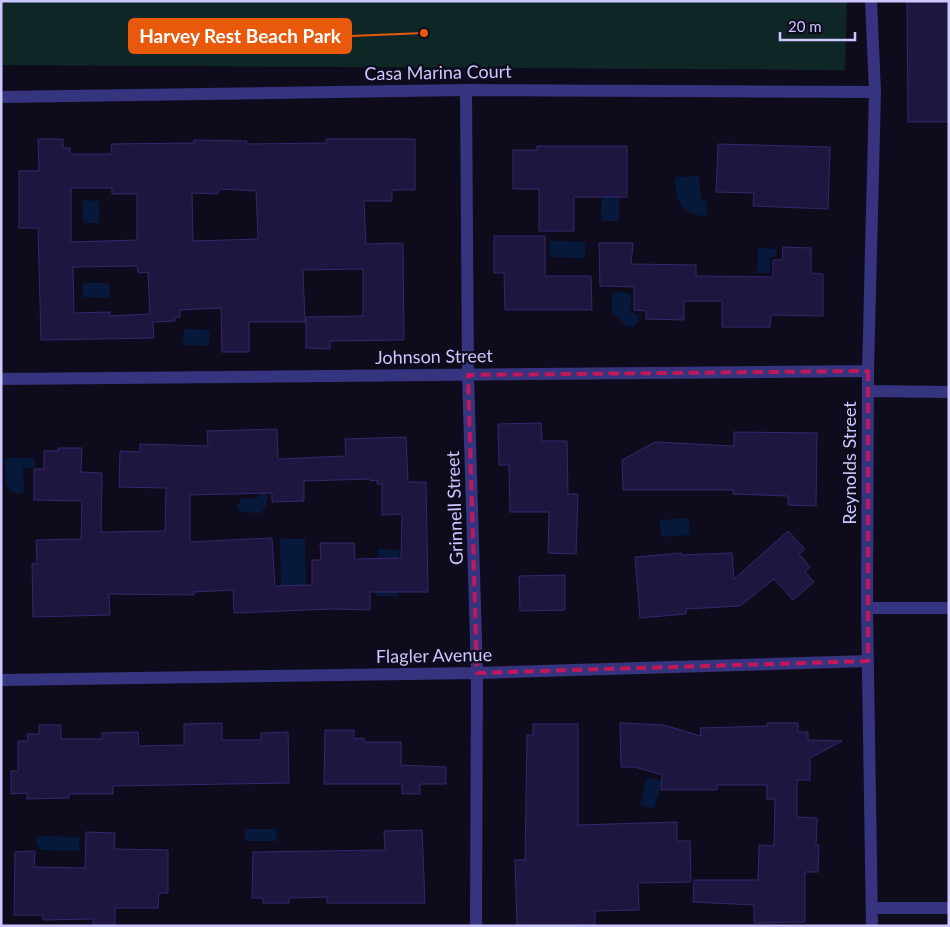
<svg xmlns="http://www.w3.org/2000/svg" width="950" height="927" viewBox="0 0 950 927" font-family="Lato,sans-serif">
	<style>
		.green { fill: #0e2726 }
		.water { fill: #07193a }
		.building { fill: #1e163f; stroke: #35276c; fill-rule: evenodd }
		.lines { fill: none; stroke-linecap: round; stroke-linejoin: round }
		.minor { stroke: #36347e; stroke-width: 12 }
		.marked { fill: none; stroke: #c2185b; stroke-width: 4; stroke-dasharray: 10 6; stroke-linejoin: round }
		.labels { text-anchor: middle; stroke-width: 4.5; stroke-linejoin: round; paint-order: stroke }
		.street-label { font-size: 18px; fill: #cdc7ff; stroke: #0e0b1d }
		.leader { fill: none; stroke: #e8590c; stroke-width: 2 }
		.callout-dot { fill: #e8590c; stroke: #0e0b1d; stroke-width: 2 }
		.callout { fill: #e8590c; stroke: #e8590c; stroke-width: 2 }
		.callout-label { font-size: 19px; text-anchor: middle; font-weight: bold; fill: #fff }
	</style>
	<rect width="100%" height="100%" fill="#0e0b1d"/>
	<path class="green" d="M1 1H847L845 70 1 65Z"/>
	<path class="water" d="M699 176 701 200 706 201 707 215 703 216C678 213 676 198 675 177Z
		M620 181 619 221H601L602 184Z
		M83 200 99 201V223H83Z
		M550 241 586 242 585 258 550 257Z
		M758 248 777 249 776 256 770 258V273H757Z
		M83 283H109L110 298 83 297Z
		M612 292 628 293 631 297 630 310 639 316V321L634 326 627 327 612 312Z
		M185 329 210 330 209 346 182 345Z
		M5 458H34L35 468H23L24 491 19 494 13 492 6 485Z
		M261 492 268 495 266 506 261 513 240 512 237 506 242 498 256 499Z
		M689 518 690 535 661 537 660 520Z
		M280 539H305L306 585 281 586Z
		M378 549 399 550 398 596H377Z
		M647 777 662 781 654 809 640 805Z
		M245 829H276L277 841H245Z
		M40 836 79 837V851L40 850 36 841Z"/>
	<path class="building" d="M907 1H949V122H908Z
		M38 139H63V148H70V154H112L111 144 194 143V140L247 141 246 144 326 143V139H415V190H392V201H364L366 244 403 243 404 340 330 341V349L306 348V317L363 316V269L303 270 305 322H249V352H222L221 308 180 310V317L174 318 175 321 153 322 154 338 41 340 38 228H19V171H39ZM71 188H112V194H137V240L71 242ZM220 189 256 191 258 239 193 241 192 193 217 194ZM137 266 138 273 148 272 150 314 110 316V312L74 313 73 267Z
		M718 144 830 147 828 209 753 206 754 193 716 192Z
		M537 146H627V197H574V231H539V189H513V150H537Z
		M494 236H545V276H591L592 310H505L504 273H494Z
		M599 243H633L631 264 696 265V276L773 277V260H782L783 247 811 248V273L823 274V316L771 315 770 327H722V301H684V320L646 319V311L634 310V287L600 286Z
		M541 423 542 441H567L568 494H578L576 554 548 553 549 512H510L509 465H499L498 424Z
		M277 429 278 459 346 456 345 439 406 437 408 482H426L428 592H370V610L332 609 234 613 233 590 194 592V595L109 594 110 615 33 617 32 563 37 564 36 540 81 539 82 501 34 500V469H44V451H58V448H82L81 472 102 473 101 532 165 531 166 488 119 487 120 451 140 452V444L208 446 207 431ZM370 479V481L377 480V484H382V515L402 514 401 558 355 559 354 543H320L321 560H312V585L275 586 272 538 190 542V495L272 493V502L304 501V481Z
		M734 432 817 433 816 506 788 505V496L733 494V490H623L622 460 655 442 734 446Z
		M788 531 805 549 799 554 810 567 805 572 814 582 793 600 774 579 740 606 686 609V614L640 618 635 557 681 553 682 555 732 553 734 579Z
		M565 575V610L520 611 519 576Z
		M222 723V740H261V733L288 732 289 783 113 786V794H69V798L27 799V793L11 794V771H18V741H28L27 734H39V725H61V739H102V733L138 732 139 746 184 745V724Z
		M620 723 664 725 701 736 700 728 767 726V723H798V732H808V740L842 741 810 758V780H797V817L817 818 816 845H819L818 872H805V922L754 923V905L693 902 694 880H758L759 845 774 846 775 799H767V785H717V790H661L662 775 635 767H621Z
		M533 724H578V825L677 822V841H690L691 882 638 883 639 910 595 911V925L517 926 515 860H525L527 735H533Z
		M325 730H354V739L364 738V742H401V765L446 767V784H420V794H402V784H324Z
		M422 830 425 903H327V897L289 898V903H263V898H252L253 852 385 850 384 831Z
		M86 832 115 833 114 849 168 850V893H159L158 908H115V926H93V919L43 920V915H14L15 852 35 851 34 867 85 868Z"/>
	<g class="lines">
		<path class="minor" d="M871 1 875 92 868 371 867 608 872 926
			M466 90 468 375 477 673 476 926
			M1 97 466 90 875 92
			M1 379 868 371
			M868 391 949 392
			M867 608H949
			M1 680 477 673 868 661
			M872 908H949"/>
	</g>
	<path class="marked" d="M868 371V661L477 673 468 375Z"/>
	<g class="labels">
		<g class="street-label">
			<text transform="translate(438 73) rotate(-1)" y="6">Casa Marina Court</text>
			<text transform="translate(434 357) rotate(-1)" y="6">Johnson Street</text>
			<text transform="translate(850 463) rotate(-90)" y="6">Reynolds Street</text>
			<text transform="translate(455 508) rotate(-92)" y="6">Grinnell Street</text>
			<text transform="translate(434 656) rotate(-1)" y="6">Flagler Avenue</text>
		</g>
	</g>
	<path class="leader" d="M424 33L351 36"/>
	<circle class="callout-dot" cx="424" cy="33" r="5"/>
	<rect class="callout" x="129" y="19" width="222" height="34" rx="5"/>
	<g class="callout-label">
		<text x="240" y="43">Harvey Rest Beach Park</text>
	</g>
	<rect width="950" height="927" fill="none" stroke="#cdc7ff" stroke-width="5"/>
	<path d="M780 32v8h75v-8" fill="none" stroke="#cdc7ff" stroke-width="2.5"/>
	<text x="788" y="32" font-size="15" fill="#cdc7ff" stroke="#0e0b1d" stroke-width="4" paint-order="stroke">20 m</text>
</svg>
